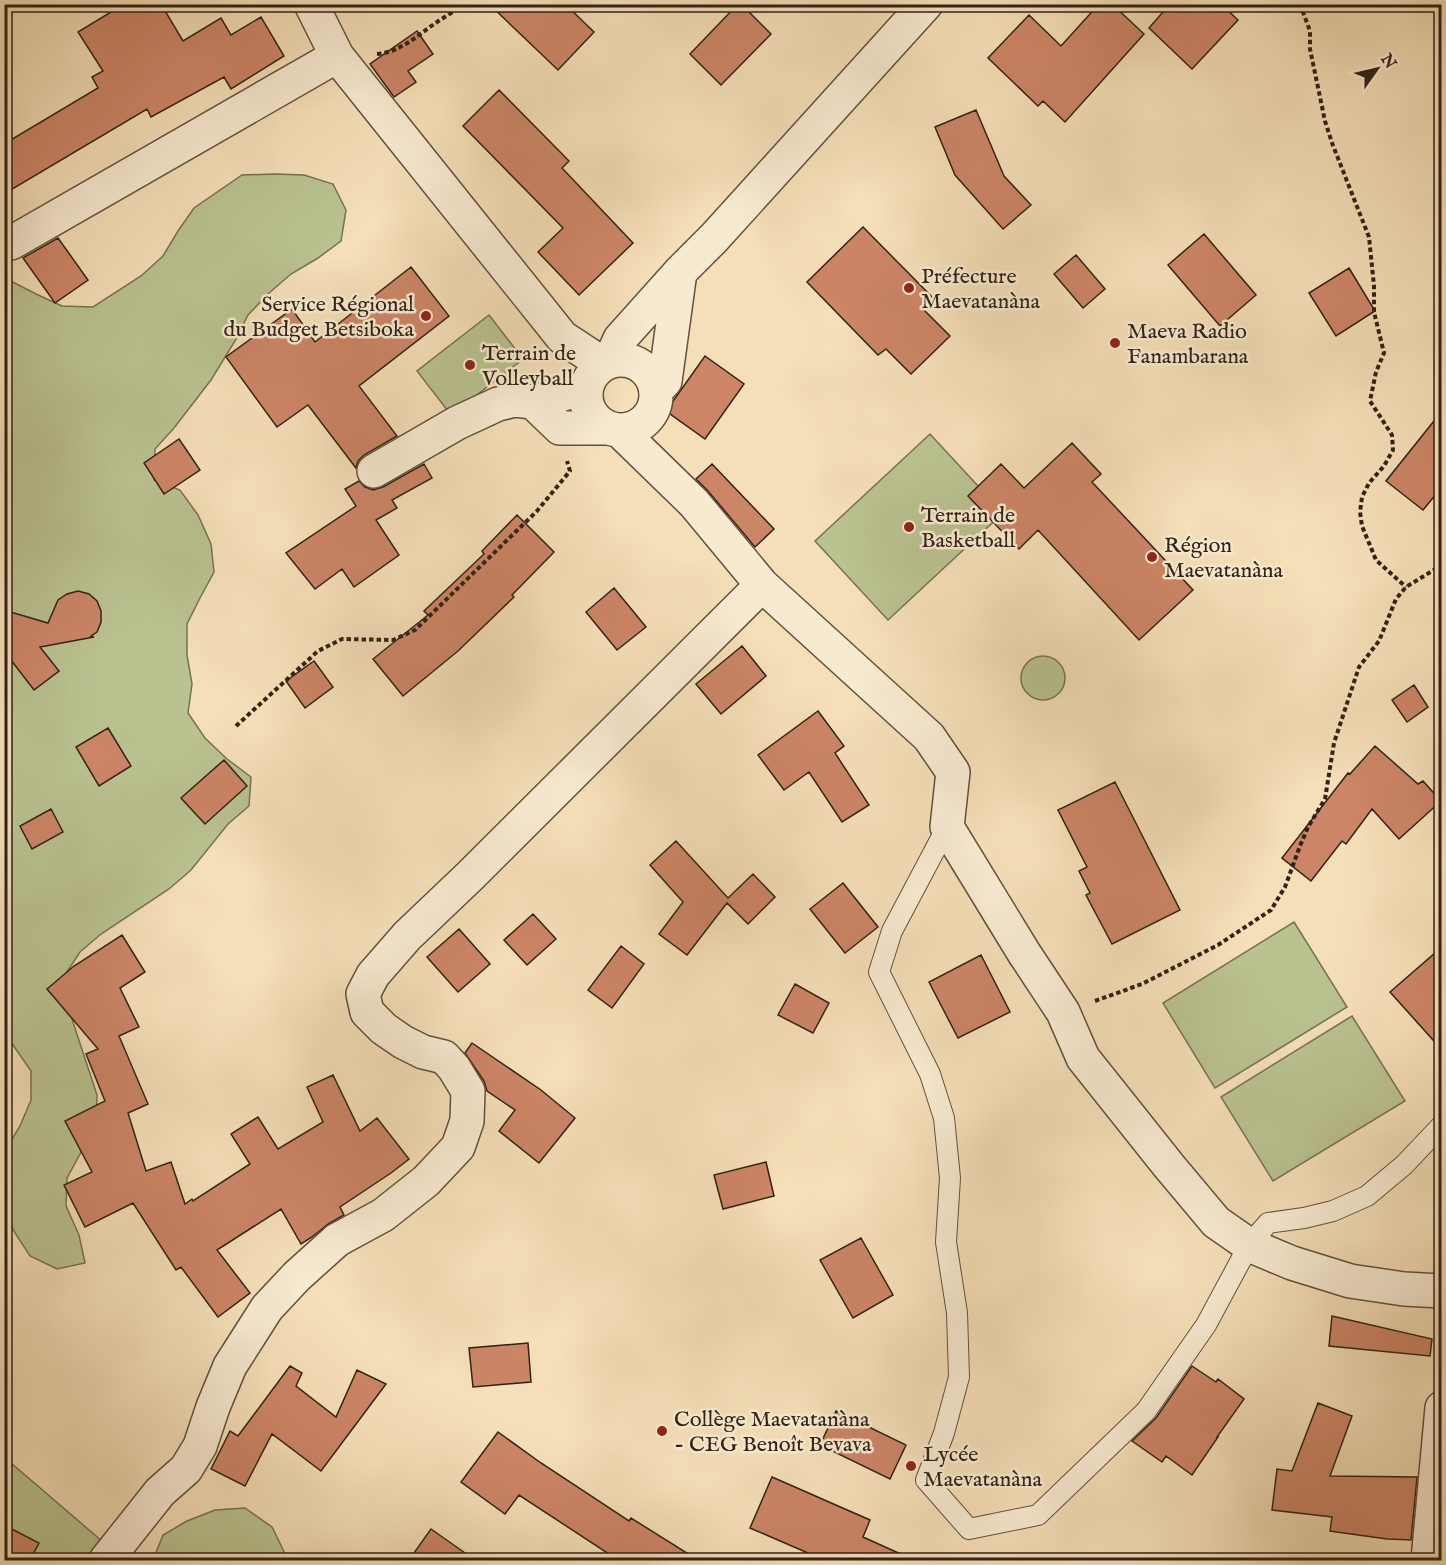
<svg xmlns="http://www.w3.org/2000/svg" width="1446" height="1565" viewBox="0 0 1446 1565" font-family="'IM FELL English',serif">
	<style>
		.green { fill: #bac290; stroke: #767252; stroke-width: 1.5 }
		.building { fill: #cc8567; stroke: #312215; stroke-width: 1.5 }
		.lines { fill: none; stroke-linecap: round; stroke-linejoin: round }
		.lane-casing { stroke: #62513e; stroke-width: 22 }
		.street-casing { stroke: #62513e; stroke-width: 36 }
		.path { stroke: #312215; stroke-width: 4; stroke-dasharray: 4.5 3; stroke-linecap: butt }
		.lane { stroke: #f8ead1; stroke-width: 20 }
		.street { stroke: #f8ead1; stroke-width: 33 }
		.poi-dot { fill: #8f2418; stroke: #f8ead1; stroke-width: 2 }
		.labels { text-anchor: middle; stroke-width: 5; stroke-linejoin: round; paint-order: stroke }
		.poi-label { font-size: 22px; fill: #312215; stroke: #f8ead1; text-anchor: start }
	</style>
	<rect width="100%" height="100%" fill="#f5dfb8"/>
	<filter id="stains"><feTurbulence type="fractalNoise" baseFrequency=".00333" numOctaves="4"/><feColorMatrix values="0 0 0 0 .2 0 0 0 0 .09 0 0 0 0 .02 0 0 0 .5 -.17"/></filter>
	<radialGradient id="worn" r=".72"><stop offset=".6" stop-color="#630" stop-opacity="0"/><stop offset="1" stop-color="#630" stop-opacity=".3"/></radialGradient>
	<path class="green" d="M275 174 304 175 333 184 346 210 341 241 318 258 291 274 268 294 248 315 235 341 211 380 174 428 155 449 154 480 180 490 198 515 211 544 214 572 200 598 187 624V655L192 684 188 713 205 738 227 759 251 777 249 806 228 824 191 870 169 889 101 934 80 952 63 978 68 1007 97 1095 96 1125 67 1178 66 1206 79 1235 85 1263 57 1269 30 1256 15 1233 5 1212V1151L20 1126 31 1100V1071L4 1032 5 278 36 294 62 306 93 307 141 276 163 256 178 231 194 208 242 175Z
		M489 315 523 359 451 415 417 371Z
		M930 434 1003 513 888 620 815 541Z
		M1021 678a22 22 0 1 1 44 0a22 22 0 1 1-44 0Z
		M1294 922 1347 1007 1215 1088 1163 1003Z
		M1352 1016 1405 1101 1273 1181 1221 1097Z
		M4 1457 117 1554 111 1560H5Z
		M245 1508 272 1527 288 1560H153L163 1535 187 1521 215 1510Z"/>
	<path class="building" d="M124 4H161L183 41 221 18 231 35 261 17 284 56 231 89 224 77 151 117 147 109 4 194V144L98 88 92 77 103 71 78 32Z
		M489 4H565L594 32 558 70Z
		M738 4H741L771 34 721 85 690 54Z
		M1099 4H1112L1144 34 1065 122 1043 101 1038 106 988 58 1029 15 1061 46Z
		M1170 4H1221L1238 20 1192 69 1149 28Z
		M417 31 433 54 408 71 416 82 394 97 370 64Z
		M499 90 569 161 562 168 633 243 579 295 538 252 563 228 463 126Z
		M976 110 1004 176 1031 205 1003 229 955 175 935 127Z
		M863 227 935 300 924 310 950 336 911 374 886 349 878 355 807 282Z
		M1204 234 1256 295 1220 326 1168 265Z
		M58 238 88 280 55 303 23 258Z
		M1076 255 1105 289 1083 308 1054 274Z
		M411 267 449 316 359 386 397 436 364 455 358 461 356 468 308 405 277 427 226 357 292 309 315 342Z
		M1349 268 1375 311 1336 336 1309 293Z
		M705 356 744 384 705 439 666 411Z
		M1442 411V487L1423 510 1386 481Z
		M179 439 200 470 164 494 144 463Z
		M1072 443 1101 474 1092 482 1193 590 1139 640 1038 530 1019 549 968 496 1001 464 1024 488Z
		M424 464 432 478 392 500 397 508 376 520 399 555 354 587 342 569 315 589 286 553 356 506 345 489 359 481 365 487 373 490 383 487Z
		M712 464 774 529 755 547 708 491 696 479Z
		M517 515 554 552 512 595 514 597 458 651 403 696 373 659 428 615 424 611 484 554 482 551Z
		M614 588 646 627 617 650 586 612Z
		M78 591 89 594 97 601 101 611V622L97 632 91 636 94 637 40 647 59 671 34 690 4 651V610L48 623 58 600 67 594Z
		M742 646 766 676 721 714 696 684Z
		M314 661 333 687 305 708 286 681Z
		M1414 685 1428 707 1407 722 1392 700Z
		M818 711 844 746 835 753 869 805 842 822 809 772 784 790 758 755Z
		M108 728 131 766 99 786 76 747Z
		M1375 746 1418 784 1423 781 1441 801 1399 839 1372 809 1346 844 1342 841 1311 881 1282 858 1348 773 1350 774Z
		M224 760 247 786 205 824 181 798Z
		M1115 782 1180 910 1112 944 1086 895 1090 893 1079 871 1087 867 1058 810Z
		M51 809 63 832 32 849 20 826Z
		M676 841 728 898 753 874 775 897 748 924 727 903 687 955 659 934 683 902 650 865Z
		M843 883 878 927 845 953 810 909Z
		M533 914 556 939 527 965 504 940Z
		M459 929 490 964 458 992 427 957Z
		M122 935 145 972 120 988 139 1027 119 1036 148 1104 128 1113 146 1171 171 1162 185 1204 192 1199 193 1201 250 1164 231 1134 258 1117 278 1149 323 1122 307 1087 333 1075 360 1131 377 1118 409 1159 391 1173 340 1207 344 1215 328 1224 312 1237 301 1244 281 1209 217 1250 250 1293 218 1317 181 1267 176 1270 133 1203 85 1227 64 1185 92 1172 65 1121 105 1101 86 1054 98 1049 47 989 74 966Z
		M621 946 644 964 612 1008 588 990Z
		M1442 947V1050L1390 992Z
		M981 955 1010 1012 958 1038 929 982Z
		M795 984 829 1003 813 1033 778 1015Z
		M472 1043 541 1090 575 1118 539 1163 499 1131 515 1110 487 1091 484 1081 465 1053Z
		M766 1162 774 1196 723 1209 714 1175Z
		M861 1238 893 1295 853 1318 820 1260Z
		M1332 1316 1432 1339 1430 1356 1329 1346Z
		M528 1343 531 1382 473 1387 469 1348Z
		M290 1366 302 1373 296 1386 336 1417 357 1370 386 1384 321 1471 272 1434 245 1486 211 1469 230 1431 238 1436Z
		M1192 1366 1216 1382 1218 1379 1244 1399 1217 1437H1218L1192 1475 1166 1456 1162 1462 1132 1441 1156 1418Z
		M1318 1403 1352 1416 1330 1476 1417 1477 1411 1540 1387 1539 1330 1531 1332 1517 1272 1510 1277 1469 1292 1471Z
		M836 1411 906 1445 890 1479 820 1445Z
		M498 1432 541 1463 629 1521 631 1518 698 1560H618L519 1495 505 1514 461 1482Z
		M772 1477 870 1520 863 1537 914 1560H824L750 1528Z
		M4 1525 39 1543 30 1560H4Z
		M431 1529 475 1560H409Z"/>
	<g class="lines">
		<g class="lane-casing">
			<path id="lane" d="M947 827 892 931 879 972 930 1074 944 1118 950 1178 946 1242 957 1313 959 1377 944 1433 926 1480 969 1529 1038 1515 1146 1411 1206 1325 1249 1245 1268 1223 1304 1218 1333 1211 1367 1196 1404 1165 1442 1125"/>
		</g>
		<g class="street-casing">
			<path id="street" d="M311 4 337 56 562 337 603 364
				M4 238 11 243 337 56
				M586 395a35 35 0 1 1 70 0a35 35 0 1 1-70 0Z
				M610 361 620 339 680 272 714 238 926 4
				M656 390 665 381 680 272
				M533 402 560 428H608
				M620 431 694 503 762 585 929 737 953 772 947 827 1024 953 1063 1012 1083 1058 1169 1166 1216 1222 1249 1245 1292 1263 1350 1281 1404 1289 1442 1291
				M374 471 457 423 498 404 515 400 533 402 586 388
				M106 1560 160 1492 186 1469 200 1446 213 1407 230 1366 267 1308 297 1276 337 1240 383 1215 426 1181 458 1147 467 1121 468 1091 454 1068 444 1057 423 1052 403 1042 384 1029 367 1012 363 994 373 975 407 936 470 876 762 585
				M1428 1560 1442 1408"/>
		</g>
		<path class="path" d="M1300 4 1310 31V49L1325 121 1332 143 1369 237 1374 286V312L1384 353 1376 372 1370 401 1392 435 1393 450 1384 466 1369 483 1362 497 1360 512 1362 526 1376 560 1406 587
			M377 54C402 52 420 33 440 20 448 15 456 10 464 4
			M236 726 318 651 342 639 393 640 415 630 537 511 570 471 567 461
			M1095 1001 1142 984 1218 945 1271 910 1285 887 1300 846 1308 827 1325 799 1334 743 1359 667 1379 641 1396 599 1406 587 1442 565"/>
		<use href="#lane" class="lane"/>
		<use href="#street" class="street"/>
	</g>
	<g class="poi-dot">
		<circle cx="909" cy="288" r="6"/>
		<circle cx="426" cy="316" r="6"/>
		<circle cx="1115" cy="343" r="6"/>
		<circle cx="470" cy="365" r="6"/>
		<circle cx="909" cy="527" r="6"/>
		<circle cx="1152" cy="557" r="6"/>
		<circle cx="662" cy="1431" r="6"/>
		<circle cx="911" cy="1466" r="6"/>
	</g>
	<g class="labels">
		<g class="poi-label">
			<text x="921" y="283">Préfecture<tspan x="921" dy="25">Maevatanàna</tspan></text>
			<text x="414" y="311" text-anchor="end">Service Régional<tspan x="414" dy="25">du Budget Betsiboka</tspan></text>
			<text x="1127" y="338">Maeva Radio<tspan x="1127" dy="25">Fanambarana</tspan></text>
			<text x="482" y="360">Terrain de<tspan x="482" dy="25">Volleyball</tspan></text>
			<text x="921" y="522">Terrain de<tspan x="921" dy="25">Basketball</tspan></text>
			<text x="1164" y="552">Région<tspan x="1164" dy="25">Maevatanàna</tspan></text>
			<text x="674" y="1426">Collège Maevatanàna<tspan x="674" dy="25">- CEG Benoît Bevava</tspan></text>
			<text x="923" y="1461">Lycée<tspan x="923" dy="25">Maevatanàna</tspan></text>
		</g>
	</g>
	<rect width="1446" height="1565" fill="none" stroke="#f5dfb8" stroke-width="24"/>
	<rect x="6" y="6" width="1434" height="1553" fill="none" stroke="#312215" stroke-width="3"/>
	<rect x="12" y="12" width="1422" height="1541" fill="none" stroke="#312215" stroke-width="1.5"/>
	<g transform="translate(1377 69) rotate(56)" stroke="#f8ead1" stroke-width="4.5" paint-order="stroke">
	<path d="M0-4.5L10 22L0 15L-10 22Z" fill="#312215"/>
	<text y="-9" font-size="16" font-weight="bold" text-anchor="middle" fill="#312215">N</text>
	</g>
	<rect width="100%" height="100%" filter="url(#stains)"/>
	<rect width="100%" height="100%" fill="url(#worn)"/>
</svg>
